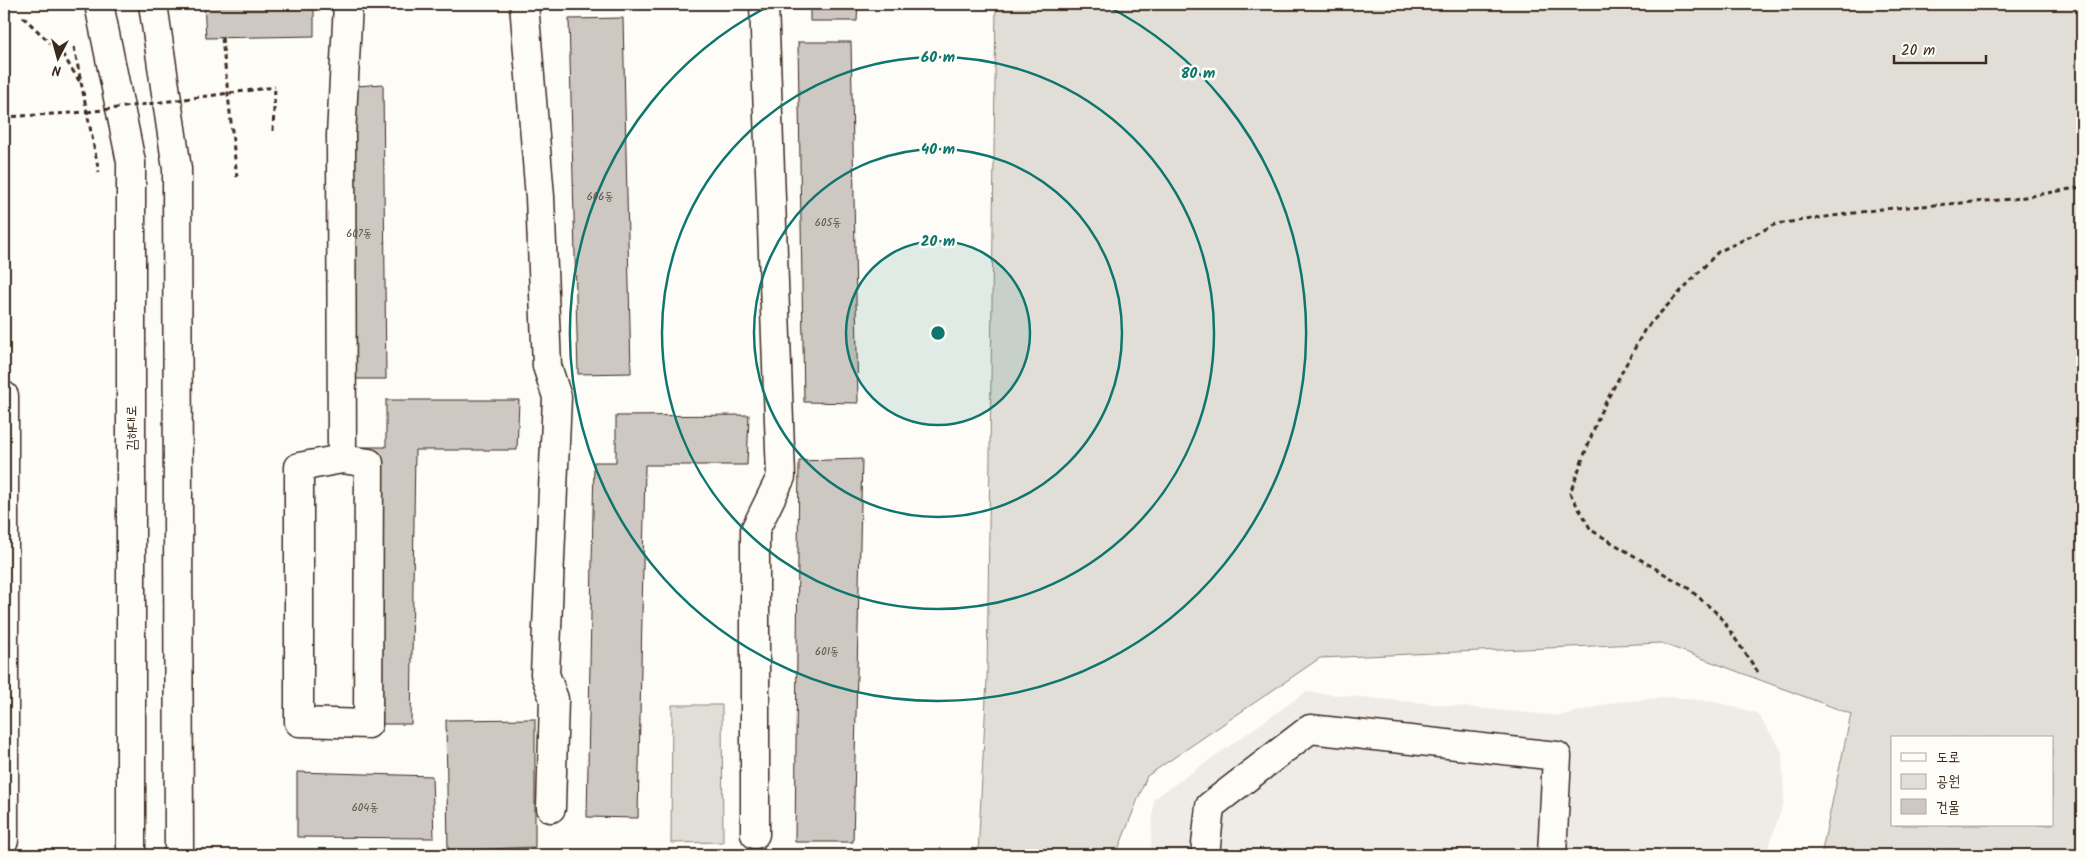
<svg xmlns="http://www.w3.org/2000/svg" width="2086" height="859" viewBox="0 0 2086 859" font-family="Kalam,'Poor Story',sans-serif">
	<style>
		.built { fill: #efece7 }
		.green { fill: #e1ded7; stroke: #8e847a; fill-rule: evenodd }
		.building { fill: #cdc8c2; stroke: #3b2a1e }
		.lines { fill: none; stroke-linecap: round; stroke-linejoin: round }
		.minor-casing { stroke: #3b2a1e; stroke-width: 31 }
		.major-casing { stroke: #3b2a1e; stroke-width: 31 }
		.path { stroke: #3b2a1e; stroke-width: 3; stroke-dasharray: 5 4; stroke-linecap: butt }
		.minor { stroke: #fdfcf7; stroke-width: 28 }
		.major { stroke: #fdfcf7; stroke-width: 28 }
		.path-bridge { stroke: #3b2a1e; stroke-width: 3; stroke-dasharray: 5 4; stroke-linecap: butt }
		.ring { fill: none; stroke: #0f766e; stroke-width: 2.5 }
		.labels { text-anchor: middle; stroke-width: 5; stroke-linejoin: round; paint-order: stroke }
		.number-label { font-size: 11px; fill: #605247 }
		.street-label { font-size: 14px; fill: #3b2a1e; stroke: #fdfcf7 }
		.centre { fill: #0f766e; stroke: #fdfcf7; stroke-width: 2.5 }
		.ring-label { font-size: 15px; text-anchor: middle; font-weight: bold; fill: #0f766e; stroke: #fdfcf7; stroke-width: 5; stroke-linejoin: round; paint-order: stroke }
	</style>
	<rect width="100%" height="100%" fill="#fdfcf7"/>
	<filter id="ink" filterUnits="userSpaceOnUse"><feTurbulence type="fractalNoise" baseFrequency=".02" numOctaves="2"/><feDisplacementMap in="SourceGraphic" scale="10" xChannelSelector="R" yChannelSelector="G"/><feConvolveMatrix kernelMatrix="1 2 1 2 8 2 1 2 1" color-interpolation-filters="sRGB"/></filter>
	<g filter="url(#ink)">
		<path class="built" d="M1306 692 1560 716 1616 702 1672 697 1715 702 1757 713 1782 751 1784 801 1766 855H1150L1154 799Z"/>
		<path class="green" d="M996 4H2082V855H1821L1851 714 1661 643 1320 658 1147 776 1116 855H978L987 679ZM1892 738H2052V825H1892Z
			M672 705H722L723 842 671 843Z"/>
		<path class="building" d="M204 4H314V36L206 38Z
			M810 4H858L857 21H810Z
			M623 18 631 373 578 374 569 19Z
			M798 42H851L858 403 804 402Z
			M383 84 386 379H336L332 88Z
			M386 400H519L517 450H415L411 724H360L364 447H386Z
			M749 415 747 465H645L638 818 587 817 594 462H616V416Z
			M862 459 853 842H795L799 461Z
			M535 719V847L448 851 446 720Z
			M297 772 432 776 434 838 297 837Z"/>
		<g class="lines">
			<g class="minor-casing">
				<path id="minor" d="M524 4 540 197 547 366 557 397 545 674 554 699 551 808
					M4 396V840
					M342 459 369 463 368 724 299 722V467Z
					M342 459 341 135 348 4
					M755 834V530L781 477 764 4
					M1205 855 1210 806 1310 729 1557 756 1552 855"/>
			</g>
			<g class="major-casing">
				<path id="major" d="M99 4 131 162V855
					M153 4 177 169 179 855"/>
			</g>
			<path class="path" d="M23 17 63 55 80 82
				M222 38 237 178
				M74 47 99 172
				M4 117 87 112
				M273 131 275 87
				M1758 672 1719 615 1688 588 1591 530 1570 493 1600 413 1645 329 1718 252 1776 224 1882 209 2013 199 2082 187"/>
			<use href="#minor" class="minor"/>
			<use href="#major" class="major"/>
			<path class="path-bridge" d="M87 112 275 87"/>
		</g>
	</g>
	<circle cx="938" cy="333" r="92" fill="#0f766e" fill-opacity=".12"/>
	<g class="ring">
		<circle cx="938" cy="333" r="92"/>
		<circle cx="938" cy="333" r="184"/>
		<circle cx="938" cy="333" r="276"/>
		<path d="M1105 5A368 368 0 1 1 771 5"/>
	</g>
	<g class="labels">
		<g class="number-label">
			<text x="600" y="200">606동</text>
			<text x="828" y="226">605동</text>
			<text x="359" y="237">607동</text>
			<text x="827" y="655">601동</text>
			<text x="365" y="811">604동</text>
		</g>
		<g class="street-label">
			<text transform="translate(131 428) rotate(-90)" y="5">김해대로</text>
		</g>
	</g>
	<circle cx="938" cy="333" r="8" class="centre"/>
	<g class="ring-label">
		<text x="938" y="62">60 m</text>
		<text x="1198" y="78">80 m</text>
		<text x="938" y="154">40 m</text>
		<text x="938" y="246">20 m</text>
	</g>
	<rect width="2086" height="859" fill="none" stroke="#fdfcf7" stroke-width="20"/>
	<rect x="10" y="10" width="2066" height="839" fill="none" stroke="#3b2a1e" stroke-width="2" filter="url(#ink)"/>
	<rect x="1891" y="736" width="162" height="90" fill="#fdfcf7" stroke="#afa8a0"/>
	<rect x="1901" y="753" width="25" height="8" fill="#fdfcf7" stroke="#afa8a0"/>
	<text x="1936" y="762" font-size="15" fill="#3b2a1e">도로</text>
	<rect x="1901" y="774" width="25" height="15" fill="#e1ded7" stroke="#afa8a0"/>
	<text x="1936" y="786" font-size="15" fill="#3b2a1e">공원</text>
	<rect x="1901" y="799" width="25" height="15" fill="#cdc8c2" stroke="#afa8a0"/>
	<text x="1936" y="812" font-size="15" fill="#3b2a1e">건물</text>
	<g transform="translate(58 58) rotate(186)" stroke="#fdfcf7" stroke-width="4" paint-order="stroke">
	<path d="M0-4L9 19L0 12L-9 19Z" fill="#3b2a1e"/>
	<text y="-8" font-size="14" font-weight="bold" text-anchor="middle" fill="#3b2a1e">N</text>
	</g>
	<path d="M1894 55v8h92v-8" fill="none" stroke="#3b2a1e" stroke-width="2.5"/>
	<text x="1901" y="55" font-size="15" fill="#3b2a1e" stroke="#fdfcf7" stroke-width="4" paint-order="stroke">20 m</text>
</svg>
